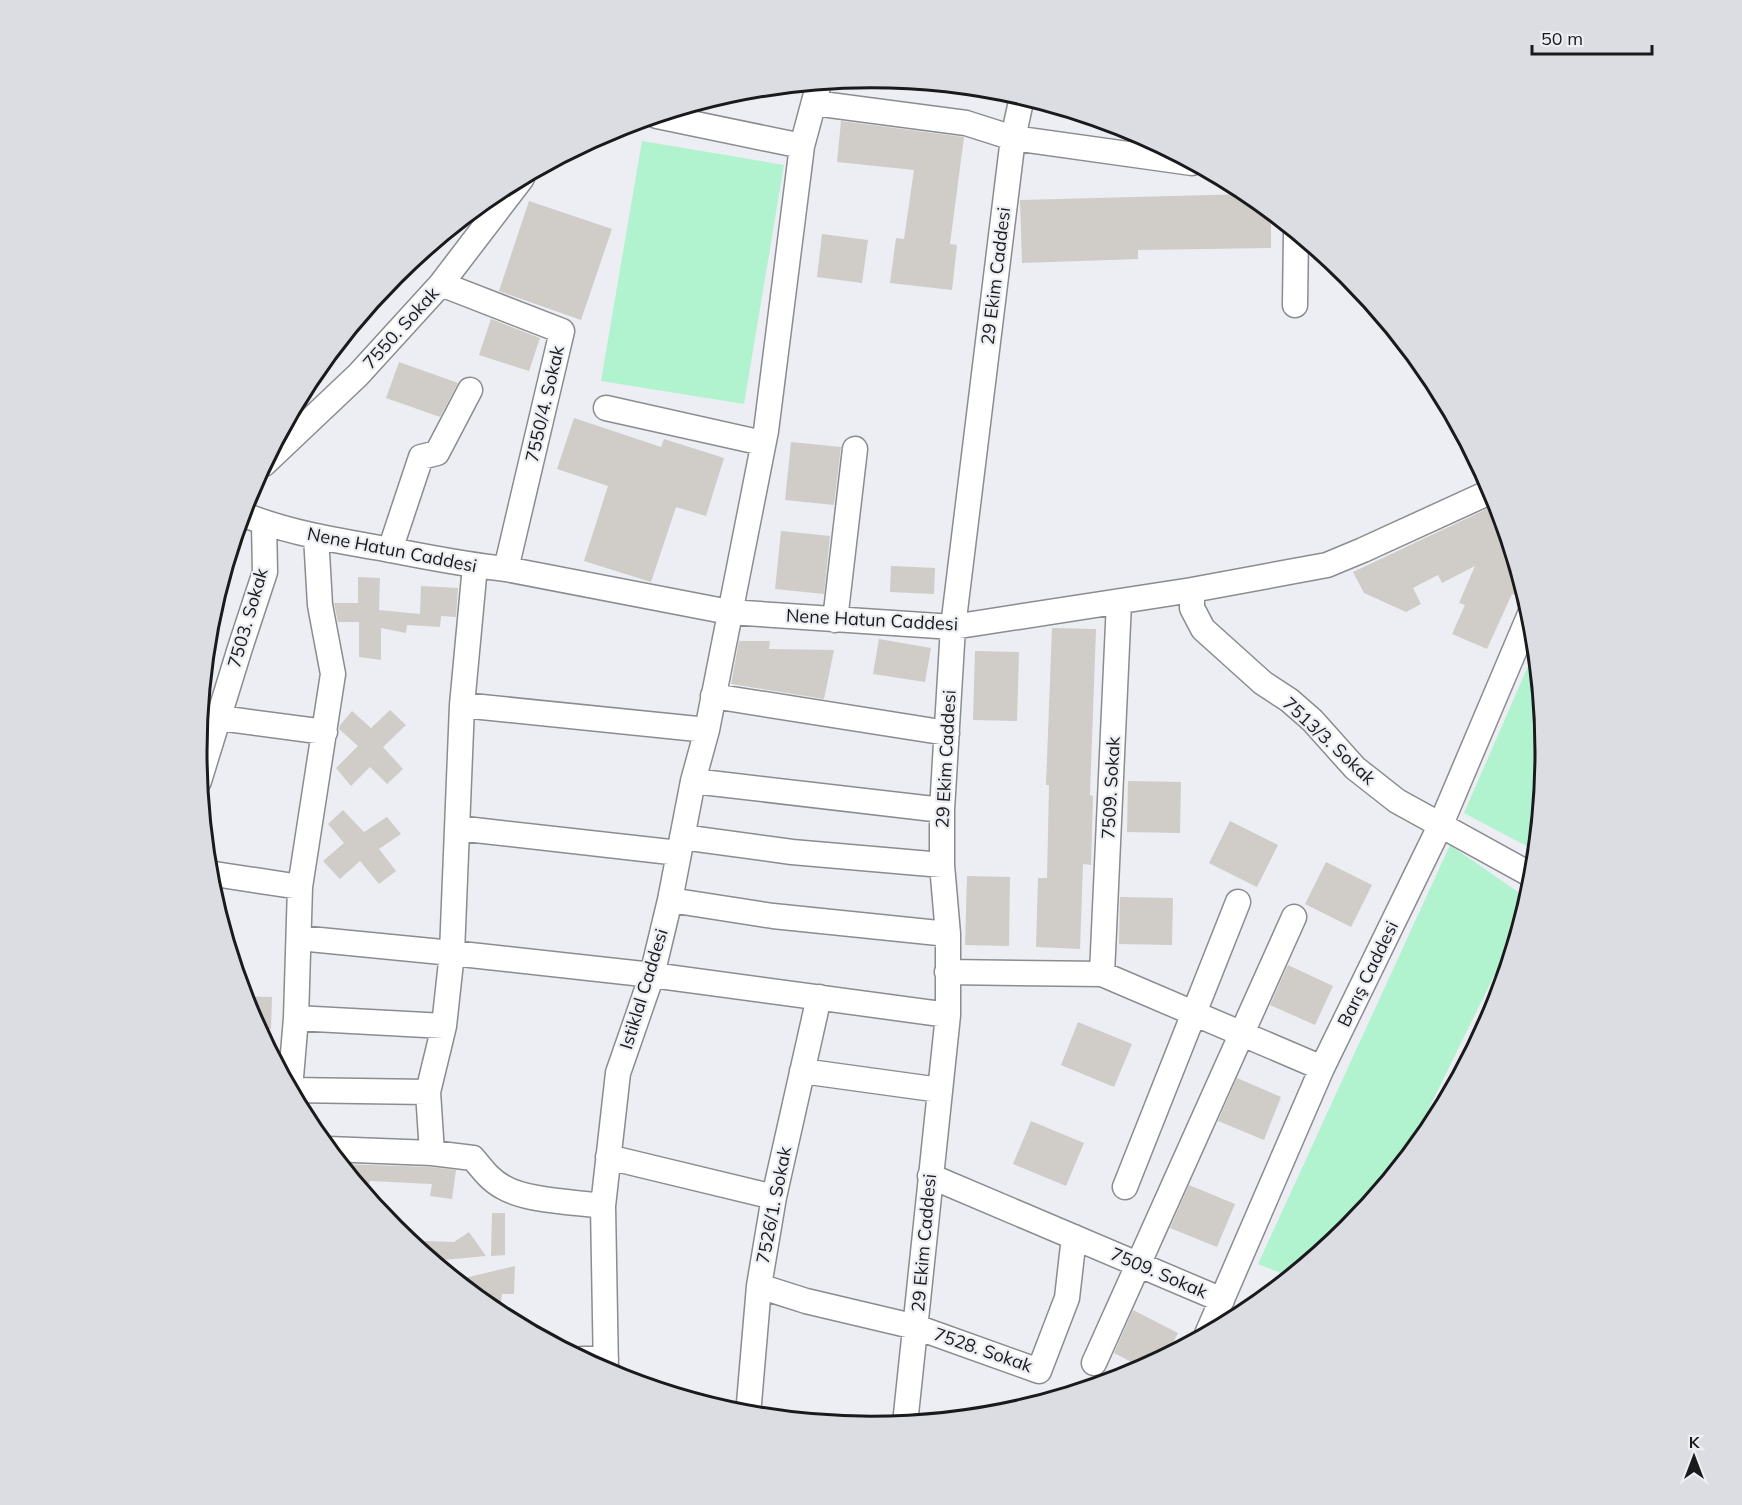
<svg xmlns="http://www.w3.org/2000/svg" width="1742" height="1505" viewBox="0 0 1742 1505" font-family="Mulish,sans-serif">
	<style>
		.green { fill: #b0f3ce }
		.building { fill: #d0ccc8 }
		.lines { fill: none; stroke-linecap: round; stroke-linejoin: round }
		.minor-casing { stroke: #8a8c90; stroke-width: 27 }
		.minor { stroke: #fff; stroke-width: 24 }
		.labels { text-anchor: middle; stroke-width: 4.5; stroke-linejoin: round; paint-order: stroke }
		.street-label { font-size: 18px; fill: #1a1a1c; stroke: #eceef3 }
		.rim { fill: none; stroke: #1a1a1c; stroke-width: 3 }
	</style>
	<rect width="100%" height="100%" fill="#eceef3"/>
	<path class="green" d="M642 141 784 165 744 404 601 381Z
		M1535 650 1545 753 1536 851 1464 813Z
		M1450 845 1528 899 1521 921 1401 1165 1348 1230 1291 1277 1258 1264Z"/>
	<path class="building" d="M841 121 964 137 950 244 957 245 952 290 890 283 896 238 904 239 914 170 837 162Z
		M1248 194 1271 212V248L1138 250V259L1022 263 1020 200Z
		M529 201 612 229 581 320 499 291Z
		M822 234 868 240 862 283 817 277Z
		M491 319 540 338 529 371 479 355Z
		M399 362 458 383 440 417 386 398Z
		M574 418 661 447 664 439 724 458 706 516 676 507 651 582 584 561 608 486 557 469Z
		M791 442 841 447 834 505 785 500Z
		M1491 507 1510 546 1523 589 1519 597 1512 594 1487 649 1452 634 1465 605 1459 603 1475 566 1442 583 1438 575 1413 588 1421 604 1406 612 1364 593 1353 572Z
		M781 531 830 536 824 594 775 589Z
		M891 566 935 568 934 594 890 592Z
		M358 577 380 578 379 610 420 614 421 586 458 588 456 617 441 616 440 627 407 625 406 633 381 628V660L359 657V622H338L334 603H358Z
		M1052 628 1096 629 1090 795 1093 796 1091 865 1083 864 1080 949 1036 947 1038 878H1047L1049 785H1046Z
		M879 639 931 648 925 682 873 674Z
		M739 641H770L769 649 834 650 824 699 731 684Z
		M975 651 1019 652 1017 721 973 720Z
		M390 710 406 725 383 747 403 769 387 784 370 767 351 786 336 768 358 746 339 729 340 725 352 711 371 728Z
		M1128 781 1181 782 1180 833 1127 832Z
		M343 810 364 832 387 817 401 834 379 849 396 871 379 884 360 861 340 879 323 861 344 843 328 824Z
		M1230 821 1278 845 1257 887 1209 863Z
		M1326 862 1372 885 1351 927 1305 904Z
		M967 876 1010 877 1009 946 965 945Z
		M1120 897 1173 898 1172 945 1119 944Z
		M1288 965 1333 986 1315 1025 1270 1005Z
		M243 996 272 997 271 1029 257 1028 248 1010Z
		M1078 1022 1132 1044 1114 1087 1061 1065Z
		M1237 1078 1281 1097 1264 1140 1218 1121Z
		M1031 1121 1084 1143 1066 1186 1013 1164Z
		M340 1164 431 1167 456 1170 452 1199 430 1196 432 1184 370 1181 369 1184 355 1182Z
		M1189 1185 1235 1204 1217 1247 1170 1228Z
		M492 1213H505V1255L491 1256Z
		M469 1232 486 1256 433 1261 426 1256 425 1241 454 1242Z
		M515 1266 514 1294H502L500 1315 456 1280Z
		M1133 1310 1178 1333 1166 1356 1143 1368 1114 1353Z"/>
	<g class="lines">
		<g class="minor-casing">
			<path id="minor" d="M814 103 966 123 1013 138 1192 163
				M657 116 802 146
				M441 284 562 331 506 569
				M1295 305 1296 233
				M606 408 763 443
				M264 464 358 375 441 284 522 178
				M242 514C286 532 333 540 380 548 422 556 464 565 506 569L729 612 953 627 1192 590 1327 565 1363 550 1492 491
				M390 550 421 457 437 453 470 390
				M1192 590V608L1203 629 1263 683 1289 700 1312 720 1355 768 1397 801 1533 876
				M835 620 855 449
				M713 696 947 733
				M462 705 707 730
				M220 718 325 732
				M199 781 240 648 265 572 264 523
				M693 781 942 810
				M457 828 679 853
				M682 837 792 852 942 865
				M208 873 300 887
				M670 900 773 916 948 934
				M299 938 452 953 462 705 475 566
				M947 972 1102 974 1322 1068
				M1102 974 1119 602
				M296 1018 444 1026
				M802 1071 940 1090
				M290 1089 296 1018 300 887 333 674 320 605 316 536
				M290 1090 428 1092
				M328 1149 432 1153 473 1158C482 1169 490 1180 503 1187 526 1201 575 1202 603 1206
				M432 1153 428 1092 444 1026 452 953 652 975 948 1015
				M608 1157 774 1197
				M930 1176 1222 1300
				M1125 1187 1238 902
				M759 1286 806 1301 916 1327 1039 1371 1067 1298 1074 1237
				M1207 1334 1322 1068 1441 824 1530 614
				M582 1359H606
				M1094 1363 1294 917
				M606 1372 603 1206 618 1073 652 975 670 900 693 781 707 730 766 431 802 146 819 83
				M748 1415 759 1286 774 1197 819 997
				M905 1424 948 1015V934L942 865V810L953 627 1013 138 1022 97"/>
		</g>
		<use href="#minor" class="minor"/>
	</g>
	<g class="labels">
		<g class="street-label">
			<text transform="translate(996 276) rotate(-83)" y="6">29 Ekim Caddesi</text>
			<text transform="translate(401 328) rotate(-48)" y="6">7550. Sokak</text>
			<text transform="translate(545 404) rotate(-77)" y="6">7550/4. Sokak</text>
			<text transform="translate(392 550) rotate(11)" y="6">Nene Hatun Caddesi</text>
			<text transform="translate(248 618) rotate(-74)" y="6">7503. Sokak</text>
			<text transform="translate(872 620) rotate(3)" y="6">Nene Hatun Caddesi</text>
			<text transform="translate(1329 741) rotate(43)" y="6">7513/3. Sokak</text>
			<text transform="translate(946 759) rotate(-87)" y="6">29 Ekim Caddesi</text>
			<text transform="translate(1111 788) rotate(-87)" y="6">7509. Sokak</text>
			<text transform="translate(1368 974) rotate(-64)" y="6">Barış Caddesi</text>
			<text transform="translate(644 989) rotate(-73)" y="6">Istiklal Caddesi</text>
			<text transform="translate(774 1205) rotate(-79)" y="6">7526/1. Sokak</text>
			<text transform="translate(924 1243) rotate(-85)" y="6">29 Ekim Caddesi</text>
			<text transform="translate(1159 1273) rotate(23)" y="6">7509. Sokak</text>
			<text transform="translate(983 1350) rotate(19)" y="6">7528. Sokak</text>
		</g>
	</g>
	<path d="M0 0H1742V1505H0ZM207 752a664 664 0 1 1 1328 0a664 664 0 1 1-1328 0Z" fill="#dbdde2" fill-rule="evenodd"/>
	<path class="rim" d="M207 752a664 664 0 1 1 1328 0a664 664 0 1 1-1328 0Z"/>
	<g transform="translate(1694 1457)" stroke="#eceef3" stroke-width="4.5" paint-order="stroke">
	<path d="M0-4.5L10 22L0 15L-10 22Z" fill="#1a1a1c"/>
	<text y="-9" font-size="16" font-weight="bold" text-anchor="middle" fill="#1a1a1c">K</text>
	</g>
	<path d="M1532 45v9h120v-9" fill="none" stroke="#1a1a1c" stroke-width="3"/>
	<text x="1541" y="45" font-size="18" fill="#1a1a1c" stroke="#eceef3" stroke-width="4.5" paint-order="stroke">50 m</text>
</svg>
